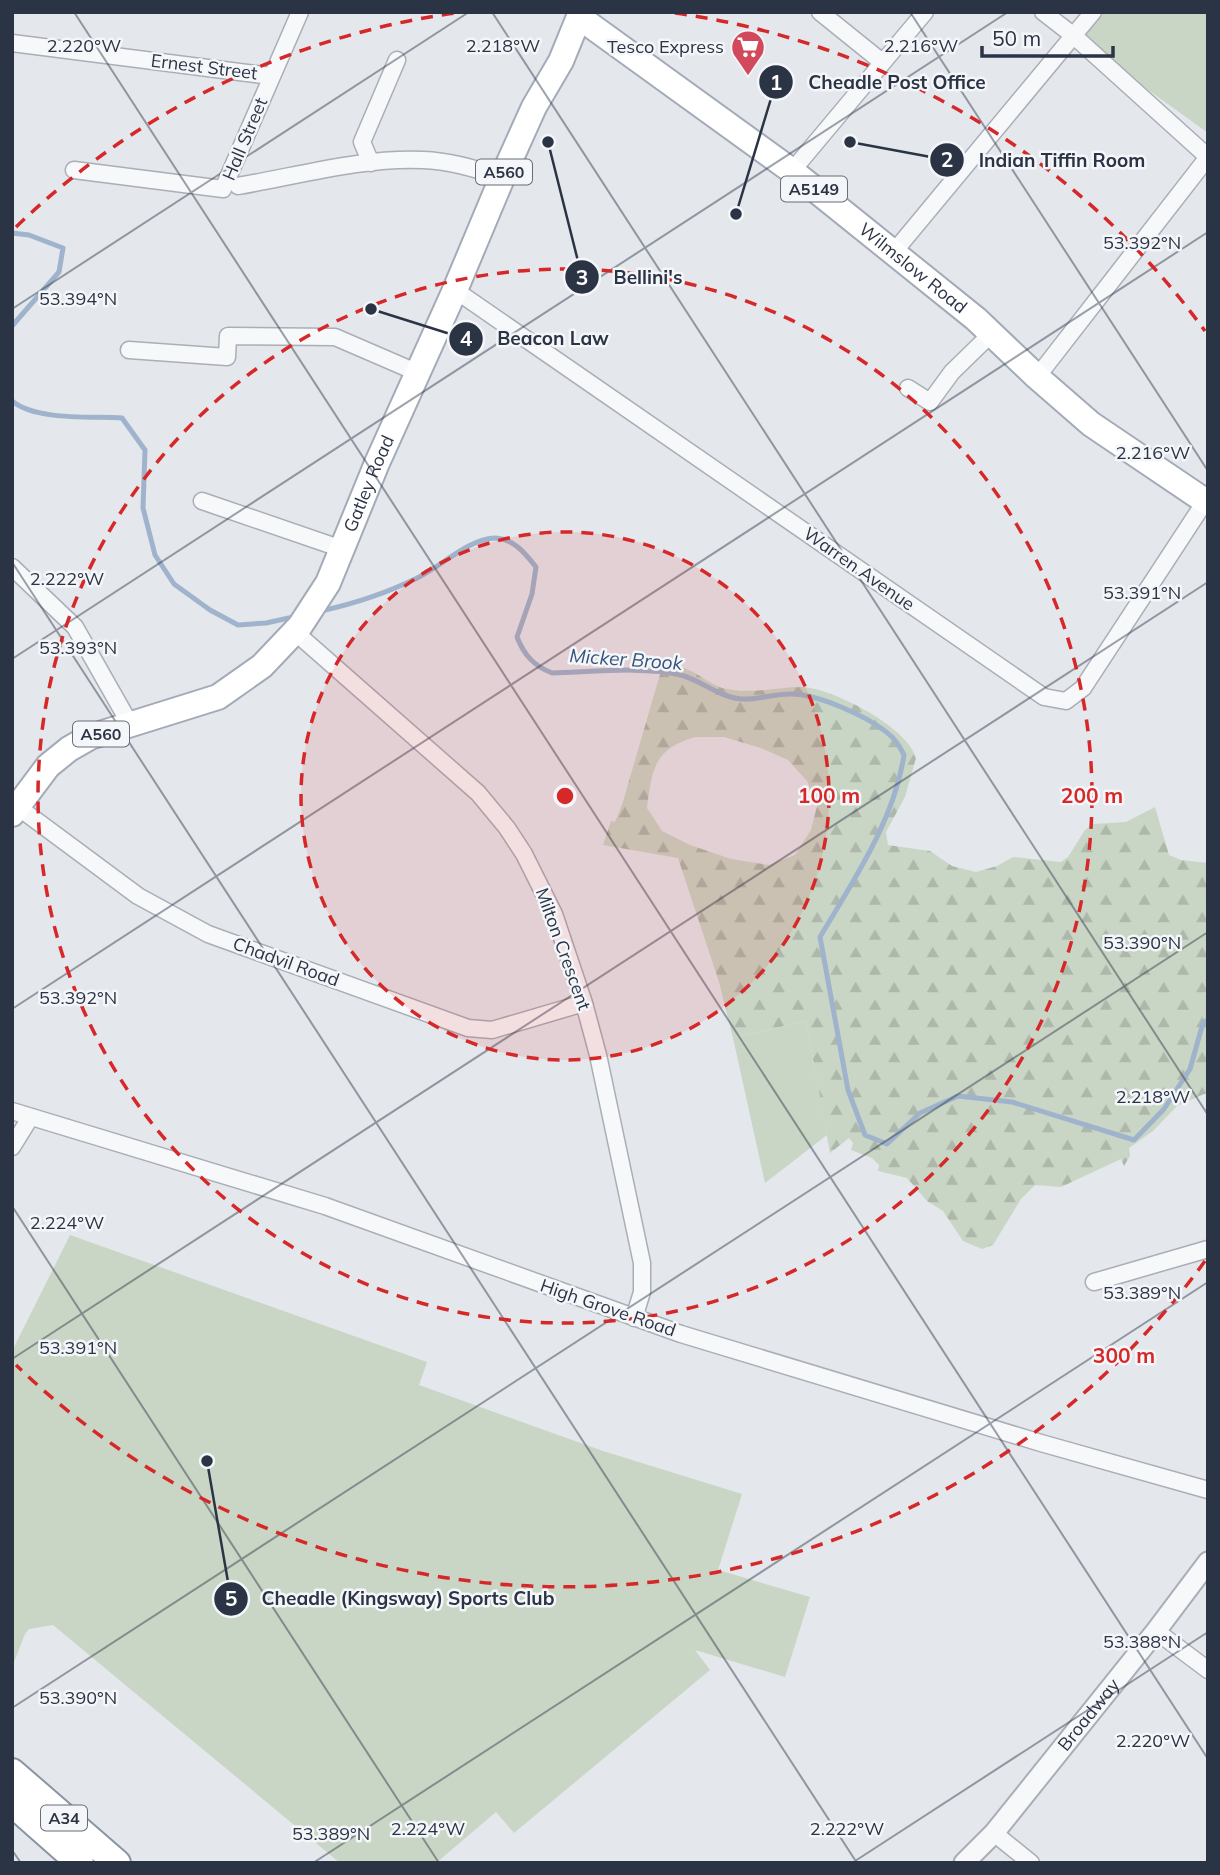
<svg xmlns="http://www.w3.org/2000/svg" width="1220" height="1875" viewBox="0 0 1220 1875" font-family="Mulish,sans-serif">
	<style>
		.forest { fill: url(#forest-firs); fill-rule: evenodd }
		.green { fill: #c9d6c5 }
		.lines { fill: none; stroke-linecap: round; stroke-linejoin: round }
		.stream { stroke: #9fb4cc; stroke-width: 5 }
		.minor-casing { stroke: #a9aeb7; stroke-width: 19 }
		.tertiary-casing { stroke: #a9aeb7; stroke-width: 23 }
		.primary-casing { stroke: #a3abb8; stroke-width: 28 }
		.trunk-casing { stroke: #8b94a3; stroke-width: 30 }
		.minor { stroke: #f7f8fa; stroke-width: 16 }
		.tertiary { stroke: #f7f8fa; stroke-width: 19 }
		.primary { stroke: #fff; stroke-width: 24 }
		.trunk { stroke: #fff; stroke-width: 26 }
		.ticks { fill: none; stroke: #2b3445; stroke-width: 2; stroke-opacity: 0.45 }
		.ring { fill: none; stroke: #d62828; stroke-width: 3.5; stroke-dasharray: 12 9 }
		.labels { text-anchor: middle; stroke-width: 5; stroke-linejoin: round; paint-order: stroke }
		.shield { fill: #f4f6f9; stroke: #676e7b; stroke-width: 2 }
		.shield-label { font-size: 16px; font-weight: bold; fill: #2b3445 }
		.poi-label { font-size: 18px; fill: #2b3445; stroke: #f4f6f9; text-anchor: end }
		.street-label { font-size: 18px; fill: #2b3445; stroke: #f4f6f9 }
		.water-label { font-size: 19px; font-style: italic; fill: #34527a; stroke: #f4f6f9 }
		.ticks-label { font-size: 18px; text-anchor: middle; fill: #2b3445; stroke: #f4f6f9; stroke-width: 5; stroke-linejoin: round; paint-order: stroke }
		.centre { fill: #d62828; stroke: #f4f6f9; stroke-width: 3.5 }
		.ring-label { font-size: 21px; text-anchor: middle; font-weight: bold; fill: #d62828; stroke: #f4f6f9; stroke-width: 5; stroke-linejoin: round; paint-order: stroke }
		.leader { fill: none; stroke: #2b3445; stroke-width: 2.5 }
		.callout-dot { fill: #2b3445; stroke: #f4f6f9; stroke-width: 2.5 }
		.mark-label { font-size: 21px; text-anchor: middle; font-weight: bold; fill: #fff }
		.callout-label { font-size: 19px; text-anchor: middle; font-weight: bold; fill: #2b3445; stroke: #f4f6f9; stroke-width: 5; stroke-linejoin: round; paint-order: stroke }
	</style>
	<defs>
		<pattern id="forest-firs" width="22" height="20" patternUnits="userSpaceOnUse" patternTransform="scale(1.75)"><rect width="22" height="20" fill="#c9d6c5"/><path d="M5 1l3.5 6h-7zM16 11l3.5 6h-7z" fill="#adb8ab"/></pattern>
	</defs>
	<rect width="100%" height="100%" fill="#e4e7ec"/>
	<path class="forest" d="M663 664C672 666 681 666 689 670 700 675 710 684 722 688 749 695 775 687 802 687 832 688 908 727 916 758L905 797 886 832 888 845 930 851 952 866 976 872 997 866 1013 857 1061 862 1068 857 1085 830 1093 824 1126 822 1155 807 1169 855 1181 860 1208 863V1094H1204L1177 1106 1153 1131 1129 1148 1130 1156 1124 1166 1121 1159 1061 1187 1035 1185 1021 1199 993 1245 982 1249 963 1241 943 1211 927 1201 907 1178 878 1171 879 1165 872 1158 851 1150 853 1143 849 1138 830 1153 806 1021 733 1038 719 982 678 858 603 845 611 821 615 822 622 805ZM695 737H724L761 748 788 760 807 781 817 806 811 830 795 855 769 865 731 859 690 845 662 831 647 808C652 769 654 749 695 737Z"/>
	<path class="green" d="M1101 12H1208V133L1079 40Z
		M806 1021 827 1135 765 1183 733 1038Z
		M70 1235 427 1362 419 1385 603 1451 742 1494 718 1570 810 1597 785 1677 695 1650 710 1670 514 1833 496 1812 436 1863H340L53 1625 29 1629 25 1634 12 1667V1351Z"/>
	<g class="lines">
		<path class="stream" d="M12 233 29 235 63 248 59 272 12 326
			M12 401C37 421 90 416 122 418L145 450 143 508 155 555 174 584 210 610 238 625 266 623 298 616
			M321 611C357 603 385 594 417 578 440 567 469 539 494 538 513 538 525 553 536 567L532 594 517 637C524 655 534 666 552 673 591 672 643 666 681 675 702 681 719 697 741 699 758 700 773 694 789 694 817 693 872 718 892 737 897 742 901 749 904 755 894 821 853 881 820 937L848 1090 865 1135 887 1144 920 1113 958 1096 1012 1102 1134 1140 1164 1109 1190 1069 1203 1023 1208 1020"/>
		<g class="minor-casing">
			<path id="minor" d="M820 12 882 62
				M1043 12 1074 36 1208 157
				M12 43 271 76
				M371 163 362 142 397 60
				M74 170 223 189 300 12
				M792 171 925 12
				M238 186C297 176 364 157 423 160 449 161 478 169 502 178
				M893 253 1093 12
				M455 290 1044 697 1066 701 1083 688 1208 497
				M129 350 227 357 228 336 335 337 416 372
				M1037 377 1208 157
				M908 388 930 402 952 372 991 334
				M202 501 342 549
				M12 567 75 627 130 724
				M295 632 478 793 507 828 524 854 554 914 584 1003 598 1055 642 1263V1292L634 1318
				M18 807 138 896 208 934 468 1028 492 1030 584 1003
				M12 1111 325 1206 681 1334 1041 1443 1208 1490
				M12 1147 30 1118
				M1094 1282 1208 1249
				M1156 1631 1208 1670
				M994 1833 1031 1863"/>
		</g>
		<g class="tertiary-casing">
			<g id="tertiary">
				<path id="s1" d="M964 1863 994 1833 1156 1631 1208 1562"/>
			</g>
		</g>
		<g class="primary-casing">
			<g id="primary">
				<path id="s2" d="M579 17 792 171 976 319 1037 377 1091 424 1208 503"/>
				<path id="s3" d="M12 814 48 766 69 749 90 737 218 697 262 666 300 626 328 583 377 463 455 290 502 178 534 107 561 61 581 12"/>
			</g>
		</g>
		<g class="trunk-casing">
			<path id="trunk" d="M12 1772 117 1863
				M12 1803 80 1863"/>
		</g>
		<use href="#minor" class="minor"/>
		<use href="#tertiary" class="tertiary"/>
		<use href="#primary" class="primary"/>
		<use href="#trunk" class="trunk"/>
	</g>
	<path class="ticks" d="M74 12 1208 1759M492 12 1208 1115M910 12 1208 471M12 309 469 12M12 562 857 1863M12 659 1008 12M12 1009 1208 232M12 1206 439 1863M12 1359 1208 582M12 1708 1208 932M12 1850 21 1863M313 1863 1208 1282M852 1863 1208 1632"/>
	<circle cx="565" cy="796" r="264" fill="#d62828" fill-opacity=".12"/>
	<g class="ring">
		<circle cx="565" cy="796" r="264"/>
		<circle cx="565" cy="796" r="527"/>
		<path d="M1205 1261A791 791 0 0 1 16 1365M16 227A791 791 0 0 1 455 13M675 13A791 791 0 0 1 1205 331"/>
	</g>
	<defs>
		<g id="supermarket-pin" transform="scale(1.75)"><path d="M0 17L-7.5 6A9.5 9.5 0 1 1 7.5 6Z" fill="#d1495b" stroke="#f4f6f9"/><path d="M-6-5.5h2.5l.6 2H6L4.5 2H-2.5L-4.4-4H-6ZM-1.5 3.2a1.3 1.3 0 1 0 .1 0ZM3 3.2a1.3 1.3 0 1 0 .1 0Z" fill="#fff"/></g>
	</defs>
	<g fill-rule="evenodd">
		<use href="#supermarket-pin" x="748" y="47"/>
	</g>
	<g class="labels">
		<g class="shield">
			<rect x="476" y="159.5" width="56" height="25" rx="5"/>
			<rect x="781" y="176.5" width="66" height="25" rx="5"/>
			<rect x="73" y="721.5" width="56" height="25" rx="5"/>
			<rect x="41" y="1805.5" width="46" height="25" rx="5"/>
		</g>
		<g class="shield-label">
			<text x="504" y="178">A560</text>
			<text x="814" y="195">A5149</text>
			<text x="101" y="740">A560</text>
			<text x="64" y="1824">A34</text>
		</g>
		<g class="poi-label">
			<text x="724" y="53">Tesco Express</text>
		</g>
		<g class="street-label">
			<text transform="translate(204 67) rotate(7)" y="6">Ernest Street</text>
			<text transform="translate(245 139) rotate(-67)" y="6">Hall Street</text>
			<text dy="6" stroke="none"><textPath href="#s2" startOffset="418">Wilmslow Road</textPath></text>
			<text dy="6" stroke="none"><textPath href="#s3" startOffset="513">Gatley Road</textPath></text>
			<text transform="translate(859 569) rotate(35)" y="6">Warren Avenue</text>
			<text transform="translate(563 949) rotate(70)" y="6">Milton Crescent</text>
			<text transform="translate(286 962) rotate(20)" y="6">Chadvil Road</text>
			<text transform="translate(608 1308) rotate(19)" y="6">High Grove Road</text>
			<text dy="6" stroke="none"><textPath href="#s1" startOffset="194">Broadway</textPath></text>
		</g>
		<g class="water-label">
			<text transform="translate(626 659) rotate(4)" y="7">Micker Brook</text>
		</g>
	</g>
	<g class="ticks-label">
		<text x="84" y="52">2.220°W</text>
		<text x="503" y="52">2.218°W</text>
		<text x="921" y="52">2.216°W</text>
		<text x="1142" y="249">53.392°N</text>
		<text x="78" y="305">53.394°N</text>
		<text x="1153" y="459">2.216°W</text>
		<text x="67" y="585">2.222°W</text>
		<text x="1142" y="599">53.391°N</text>
		<text x="78" y="654">53.393°N</text>
		<text x="1142" y="949">53.390°N</text>
		<text x="78" y="1004">53.392°N</text>
		<text x="1153" y="1103">2.218°W</text>
		<text x="67" y="1229">2.224°W</text>
		<text x="1142" y="1299">53.389°N</text>
		<text x="78" y="1354">53.391°N</text>
		<text x="1142" y="1648">53.388°N</text>
		<text x="78" y="1704">53.390°N</text>
		<text x="1153" y="1747">2.220°W</text>
		<text x="428" y="1835">2.224°W</text>
		<text x="847" y="1835">2.222°W</text>
		<text x="331" y="1840">53.389°N</text>
	</g>
	<circle cx="565" cy="796" r="10" class="centre"/>
	<g class="ring-label">
		<text x="829" y="803">100 m</text>
		<text x="1092" y="803">200 m</text>
		<text x="1124" y="1363">300 m</text>
	</g>
	<path class="leader" d="M736 214L776 82M850 142L947 160M548 142L582 277M371 309L466 339M207 1461L231 1599"/>
	<g class="callout-dot">
		<circle cx="736" cy="214" r="7"/>
		<circle cx="850" cy="142" r="7"/>
		<circle cx="548" cy="142" r="7"/>
		<circle cx="371" cy="309" r="7"/>
		<circle cx="207" cy="1461" r="7"/>
		<circle cx="776" cy="82" r="18"/>
		<circle cx="947" cy="160" r="18"/>
		<circle cx="582" cy="277" r="18"/>
		<circle cx="466" cy="339" r="18"/>
		<circle cx="231" cy="1599" r="18"/>
	</g>
	<g class="mark-label">
		<text x="776" y="90">1</text>
		<text x="947" y="167">2</text>
		<text x="582" y="285">3</text>
		<text x="466" y="346">4</text>
		<text x="231" y="1606">5</text>
	</g>
	<g class="callout-label">
		<text x="897" y="89">Cheadle Post Office</text>
		<text x="1062" y="167">Indian Tiffin Room</text>
		<text x="648" y="284">Bellini's</text>
		<text x="553" y="345">Beacon Law</text>
		<text x="408" y="1605">Cheadle (Kingsway) Sports Club</text>
	</g>
	<rect width="1220" height="1875" fill="none" stroke="#2b3445" stroke-width="28"/>
	<path d="M982 46v10h131v-10" fill="none" stroke="#2b3445" stroke-width="3.5"/>
	<text x="992" y="46" font-size="21" fill="#2b3445" stroke="#f4f6f9" stroke-width="5" paint-order="stroke">50 m</text>
</svg>
